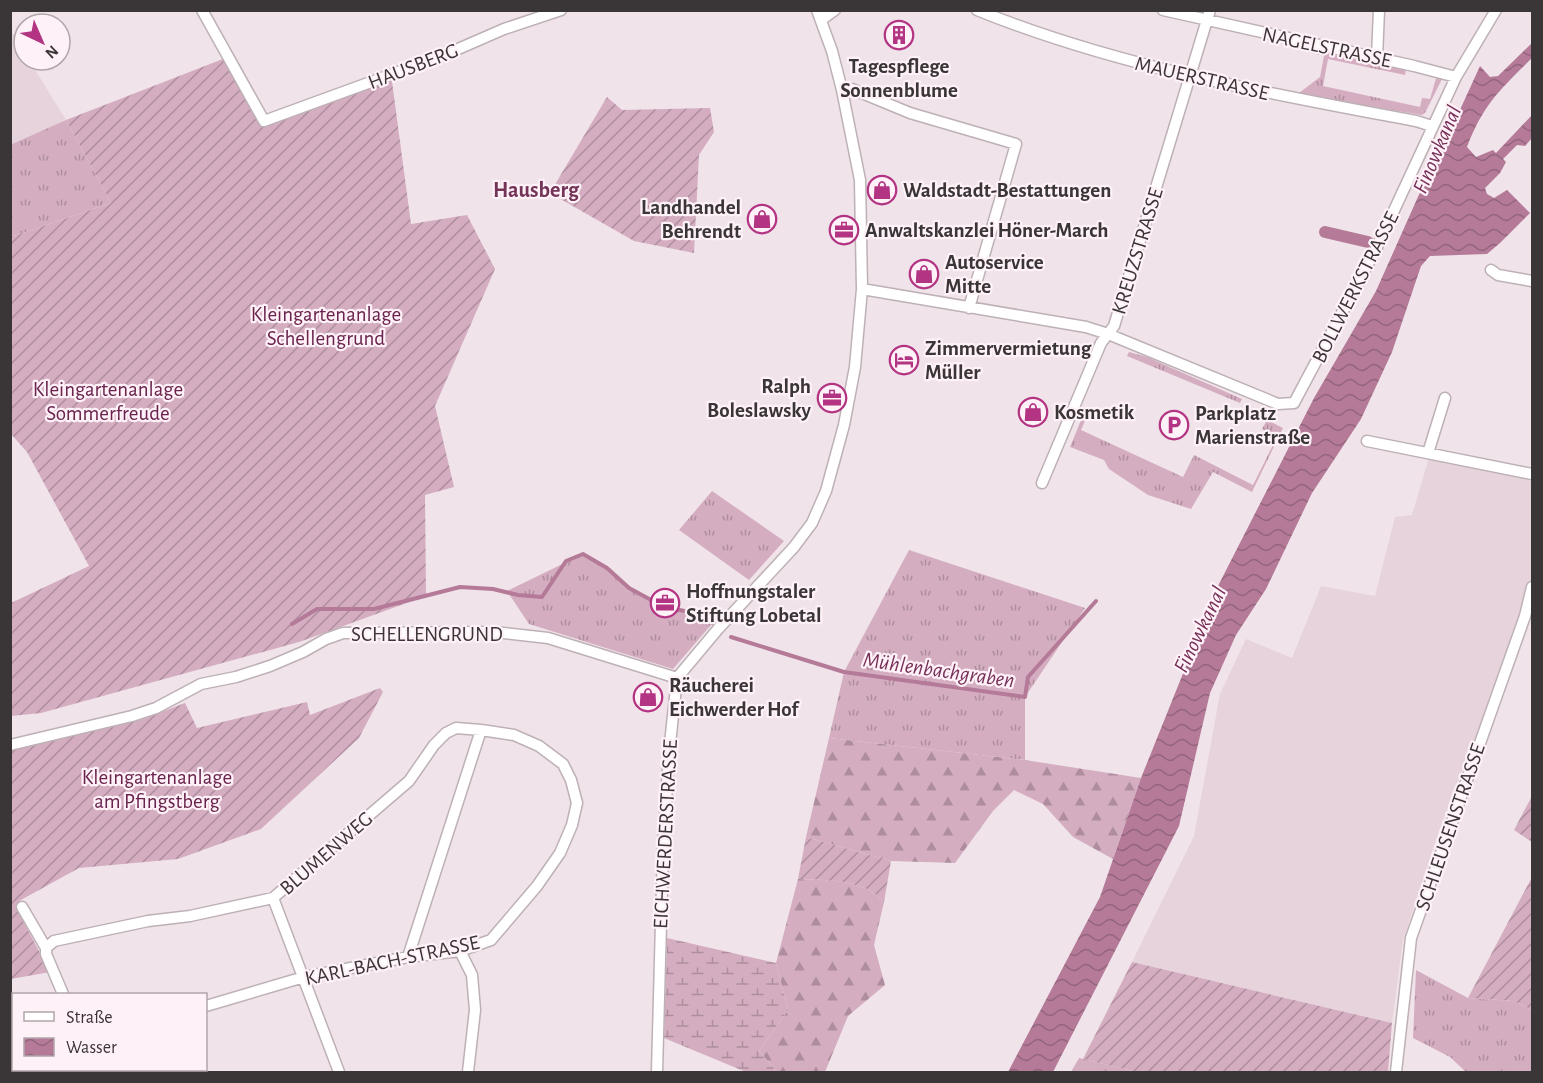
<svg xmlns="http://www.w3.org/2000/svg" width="1543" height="1083" viewBox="0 0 1543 1083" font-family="'Alegreya Sans',sans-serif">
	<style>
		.built { fill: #e7d3dc }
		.grass { fill: url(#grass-tufts) }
		.forest { fill: url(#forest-firs) }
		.wetland { fill: url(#wetland-marsh) }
		.garden { fill: url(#garden-furrows) }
		.water { fill: url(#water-waves) }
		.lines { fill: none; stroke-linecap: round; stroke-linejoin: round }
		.stream { stroke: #b47a98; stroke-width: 4 }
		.canal { stroke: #b47a98; stroke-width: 12 }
		.street-casing { stroke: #bdb1b6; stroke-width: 13 }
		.street { stroke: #fff; stroke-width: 10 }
		.labels { text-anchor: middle; stroke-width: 4.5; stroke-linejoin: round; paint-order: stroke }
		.street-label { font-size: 21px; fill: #3a3537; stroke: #fef1f7 }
		.poi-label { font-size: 21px; font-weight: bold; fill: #3a3537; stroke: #fef1f7; text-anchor: start }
		.park-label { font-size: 21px; fill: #69234d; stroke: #fef1f7 }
		.water-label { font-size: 22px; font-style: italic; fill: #762f58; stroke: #fef1f7 }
		.neighbourhood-label { font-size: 22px; font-weight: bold; fill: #733458; stroke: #fef1f7 }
	</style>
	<defs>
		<pattern id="grass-tufts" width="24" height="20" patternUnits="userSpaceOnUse" patternTransform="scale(1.5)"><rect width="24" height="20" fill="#d5adc1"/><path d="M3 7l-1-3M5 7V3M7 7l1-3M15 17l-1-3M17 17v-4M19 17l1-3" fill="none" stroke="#ae8e9e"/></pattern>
		<pattern id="forest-firs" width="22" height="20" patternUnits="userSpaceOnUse" patternTransform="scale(1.5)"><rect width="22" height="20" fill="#d5adc1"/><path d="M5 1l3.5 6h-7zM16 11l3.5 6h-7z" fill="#ae8e9e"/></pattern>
		<pattern id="wetland-marsh" width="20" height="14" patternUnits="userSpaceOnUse" patternTransform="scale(1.5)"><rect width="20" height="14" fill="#d5adc1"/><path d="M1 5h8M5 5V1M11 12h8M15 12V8" fill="none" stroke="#ae8e9e"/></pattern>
		<pattern id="garden-furrows" width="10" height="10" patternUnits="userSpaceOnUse" patternTransform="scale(1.5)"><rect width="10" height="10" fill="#d5adc1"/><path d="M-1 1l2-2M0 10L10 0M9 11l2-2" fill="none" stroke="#ae8e9e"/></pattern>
		<pattern id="water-waves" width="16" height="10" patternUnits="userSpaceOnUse" patternTransform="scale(1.5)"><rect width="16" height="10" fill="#b47a98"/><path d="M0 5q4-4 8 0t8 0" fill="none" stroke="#93657d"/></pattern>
	</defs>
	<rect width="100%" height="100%" fill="#f0e3e9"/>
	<path class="built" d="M10 29 24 51V60H29L66 120 11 145Z
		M1429 457 1532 477V582L1522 616 1439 831 1403 940 1392 1023 1132 962 1194 836 1220 694 1246 639 1292 658 1321 586 1375 596 1395 517 1412 515Z"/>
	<path class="grass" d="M1299 48 1406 69 1405 75 1328 59 1323 86 1420 107 1422 98 1430 99 1437 75 1442 79 1425 113 1422 115 1287 93 1288 90 1299 93 1320 77 1324 56 1299 50Z
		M66 120 111 203 14 236 10 231V145Z
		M1129 352 1147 357 1242 399 1240 403 1127 356Z
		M1086 408 1089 411 1081 430 1183 477 1194 455 1253 485 1277 437 1262 429 1267 420 1283 428 1252 492 1213 472 1191 509 1148 495 1109 469 1104 460 1070 447Z
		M712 491 784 541 749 580 679 530Z
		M909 550 1085 608 1025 697V760L829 738 844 672Z
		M583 554 607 568 629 588 664 607 700 614 711 625 673 669 529 624 507 591Z
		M1416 970 1468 998 1514 1001 1532 1010V1072H1466L1450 1057 1413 1038Z
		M1079 1058 1137 1072H1071Z"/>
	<path class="forest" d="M829 738 1025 760 1141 778 1113 859 1073 837 1043 804 1014 790 993 811 955 863 891 861 806 837Z
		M798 879C825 880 865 879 884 902L874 945 885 985 848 1016 825 1072H777L759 1051 788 1010 776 963Z"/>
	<path class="wetland" d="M667 938 776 963 788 1010 759 1051 777 1072H746L664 1038Z"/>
	<path class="garden" d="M228 57 264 121 391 74 411 224 467 215 495 269 435 406 454 487 425 495 426 596 299 642 41 713 11 716V603L89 566 27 452 11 434 10 231 14 236 111 203 66 120Z
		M607 97 622 110 710 108 714 132 699 155 694 253 634 241 550 193Z
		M380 688 383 692 359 738 261 829 178 859 79 868 19 901 20 915 50 972 11 979 10 751 143 719 185 703 197 728 307 702 310 715Z
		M1532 796V842L1514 830Z
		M806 837 891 861 884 902C865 879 825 880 798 879Z
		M1532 877V1010L1514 1001 1468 998Z
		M1132 962 1392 1023 1388 1072H1137L1083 1059Z"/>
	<path class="water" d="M1532 43V58C1500 90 1484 103 1467 147L1476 157 1493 150 1496 153 1532 115V138L1525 146 1517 145 1503 159 1506 162 1500 173 1485 188 1487 194 1494 198 1507 190 1530 213 1500 243 1487 254 1430 256 1421 266 1392 352 1361 419 1312 493 1266 589 1236 635 1210 693 1179 826 1053 1072H1008L1100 897 1141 778 1219 584 1314 398 1376 291 1442 143 1450 137 1454 123 1480 66 1490 77 1498 76Z"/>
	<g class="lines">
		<path class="stream" d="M292 624 317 609H374L460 587 493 589 518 595 542 597 566 561 583 554 607 568 629 588 664 607 700 614 712 623
			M731 637 844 672 1025 697 1028 677 1096 601"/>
		<path class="canal" d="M1325 232 1368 242"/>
		<g class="street-casing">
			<path id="street" d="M202 10 264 121 442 56 504 29 561 10
				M977 10C1118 67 1267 93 1416 121L1432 126
				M1163 10 1414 66 1456 77
				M821 20 835 10
				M1377 58 1379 10
				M842 90 852 89 910 113 1016 144 969 308
				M1491 270 1498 275 1532 281
				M862 289 1086 327 1108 334 1278 404 1294 403 1377 247 1456 77 1496 10
				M1367 441 1532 474
				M1428 453 1445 398
				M1042 483 1101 343 1114 326 1210 10
				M10 745 132 716 156 708 201 684 236 677 270 666 303 652 326 639 343 633 495 632 548 638 677 678
				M273 898 339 1072
				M22 907 46 948V954L63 994
				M46 948 54 941 148 921 190 916 273 898 409 781 434 745 446 733 456 728 481 730 514 735 539 746 563 764 571 780 577 803 572 825 560 853 537 886 491 940 460 951 408 957 304 977 206 1006
				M460 951 472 975 475 1010 468 1072
				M408 957 481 730
				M10 1058 14 1057
				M50 1072 53 1070
				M657 1072 663 848 669 753 677 678 718 629 794 547 812 523 826 491 844 425 855 367 862 289 860 180 842 90 832 51 817 10
				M1396 1072 1411 938 1525 616 1532 587"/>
		</g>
		<use href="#street" class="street"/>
	</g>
	<defs>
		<g id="building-ring" transform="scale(1.5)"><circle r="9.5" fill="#fef1f7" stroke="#b23482" stroke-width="1.5"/><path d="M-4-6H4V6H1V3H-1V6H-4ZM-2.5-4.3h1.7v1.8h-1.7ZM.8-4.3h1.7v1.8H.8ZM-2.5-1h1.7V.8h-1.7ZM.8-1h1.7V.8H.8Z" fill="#b23482"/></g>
		<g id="shop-ring" transform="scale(1.5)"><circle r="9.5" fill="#fef1f7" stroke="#b23482" stroke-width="1.5"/><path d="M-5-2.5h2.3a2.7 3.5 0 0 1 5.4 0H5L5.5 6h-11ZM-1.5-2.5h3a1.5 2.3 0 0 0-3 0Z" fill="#b23482"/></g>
		<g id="office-ring" transform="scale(1.5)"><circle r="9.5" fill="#fef1f7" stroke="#b23482" stroke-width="1.5"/><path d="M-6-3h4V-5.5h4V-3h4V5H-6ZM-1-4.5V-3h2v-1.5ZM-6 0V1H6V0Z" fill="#b23482"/></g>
		<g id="hotel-ring" transform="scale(1.5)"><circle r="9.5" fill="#fef1f7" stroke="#b23482" stroke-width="1.5"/><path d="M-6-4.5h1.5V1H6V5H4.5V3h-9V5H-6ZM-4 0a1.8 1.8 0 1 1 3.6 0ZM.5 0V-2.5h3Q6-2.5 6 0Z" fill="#b23482"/></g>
		<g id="parking-ring" transform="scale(1.5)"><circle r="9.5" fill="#fef1f7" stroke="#b23482" stroke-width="1.5"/><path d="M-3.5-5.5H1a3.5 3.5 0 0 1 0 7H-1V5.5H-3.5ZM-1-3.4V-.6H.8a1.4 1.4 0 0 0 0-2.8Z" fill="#b23482"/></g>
	</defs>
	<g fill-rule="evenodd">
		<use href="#building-ring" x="899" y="35"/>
		<use href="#shop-ring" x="882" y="190"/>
		<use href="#shop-ring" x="762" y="219"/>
		<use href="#office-ring" x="844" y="230"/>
		<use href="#shop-ring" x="924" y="274"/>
		<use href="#hotel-ring" x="904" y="360"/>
		<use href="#office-ring" x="832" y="398"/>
		<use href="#shop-ring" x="1033" y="412"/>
		<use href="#parking-ring" x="1174" y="425"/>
		<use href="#office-ring" x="665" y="603"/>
		<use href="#shop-ring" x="648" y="697"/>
	</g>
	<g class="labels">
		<g class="street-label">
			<text transform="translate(1327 47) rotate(12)" y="7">NAGELSTRASSE</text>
			<text transform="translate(413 66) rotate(-21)" y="7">HAUSBERG</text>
			<text transform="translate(1202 78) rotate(13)" y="7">MAUERSTRASSE</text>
			<text transform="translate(1137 251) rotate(-73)" y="7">KREUZSTRASSE</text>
			<text transform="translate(1355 287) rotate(-63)" y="7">BOLLWERKSTRASSE</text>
			<text x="427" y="641">SCHELLENGRUND</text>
			<text transform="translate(1450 827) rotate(-71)" y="7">SCHLEUSENSTRASSE</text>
			<text transform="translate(665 834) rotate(-87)" y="7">EICHWERDERSTRASSE</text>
			<text transform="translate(326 853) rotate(-41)" y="7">BLUMENWEG</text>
			<text transform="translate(392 960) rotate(-12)" y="7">KARL-BACH-STRASSE</text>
		</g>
		<g class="poi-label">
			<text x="899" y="73" text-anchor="middle">Tagespflege<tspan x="899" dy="24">Sonnenblume</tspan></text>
			<text x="903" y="197">Waldstadt-Bestattungen</text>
			<text x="741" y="214" text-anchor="end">Landhandel<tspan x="741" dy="24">Behrendt</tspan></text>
			<text x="865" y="237">Anwaltskanzlei Höner-March</text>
			<text x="945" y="269">Autoservice<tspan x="945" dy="24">Mitte</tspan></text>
			<text x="925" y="355">Zimmervermietung<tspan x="925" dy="24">Müller</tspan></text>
			<text x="811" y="393" text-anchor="end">Ralph<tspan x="811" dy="24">Boleslawsky</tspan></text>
			<text x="1054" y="419">Kosmetik</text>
			<text x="1195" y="420">Parkplatz<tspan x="1195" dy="24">Marienstraße</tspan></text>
			<text x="686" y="598">Hoffnungstaler<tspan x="686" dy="24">Stiftung Lobetal</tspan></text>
			<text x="669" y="692">Räucherei<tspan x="669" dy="24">Eichwerder Hof</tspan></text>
		</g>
		<g class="park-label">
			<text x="326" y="321">Kleingartenanlage<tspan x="326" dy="24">Schellengrund</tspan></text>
			<text x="108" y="396">Kleingartenanlage<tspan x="108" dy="24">Sommerfreude</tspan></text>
			<text x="157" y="784">Kleingartenanlage<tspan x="157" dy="24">am Pfingstberg</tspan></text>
		</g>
		<g class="water-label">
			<text transform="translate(1436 149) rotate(-67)" y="8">Finowkanal</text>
			<text transform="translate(1199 629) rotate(-64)" y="8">Finowkanal</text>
			<text transform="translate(939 669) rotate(8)" y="8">Mühlenbachgraben</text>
		</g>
		<g class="neighbourhood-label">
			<text x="536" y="197">Hausberg</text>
		</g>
	</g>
	<rect width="1543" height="1083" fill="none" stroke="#3a3537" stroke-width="24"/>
	<rect x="12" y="993" width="195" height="78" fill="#fef1f7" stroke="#b0a6aa" stroke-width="1.5"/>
	<rect x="24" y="1012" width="30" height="9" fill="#ffffff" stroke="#b0a6aa" stroke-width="1.5"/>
	<text x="66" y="1023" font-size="18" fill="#3a3537">Straße</text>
	<rect x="24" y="1038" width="30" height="18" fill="url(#water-waves)" stroke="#b0a6aa" stroke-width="1.5"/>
	<text x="66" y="1053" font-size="18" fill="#3a3537">Wasser</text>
	<g transform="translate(42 42) rotate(136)"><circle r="28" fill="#fef1f7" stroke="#b0a6aa" stroke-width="1.5"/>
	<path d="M0-4.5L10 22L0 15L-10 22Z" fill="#b23482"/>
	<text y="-9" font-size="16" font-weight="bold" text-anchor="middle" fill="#3a3537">N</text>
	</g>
</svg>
